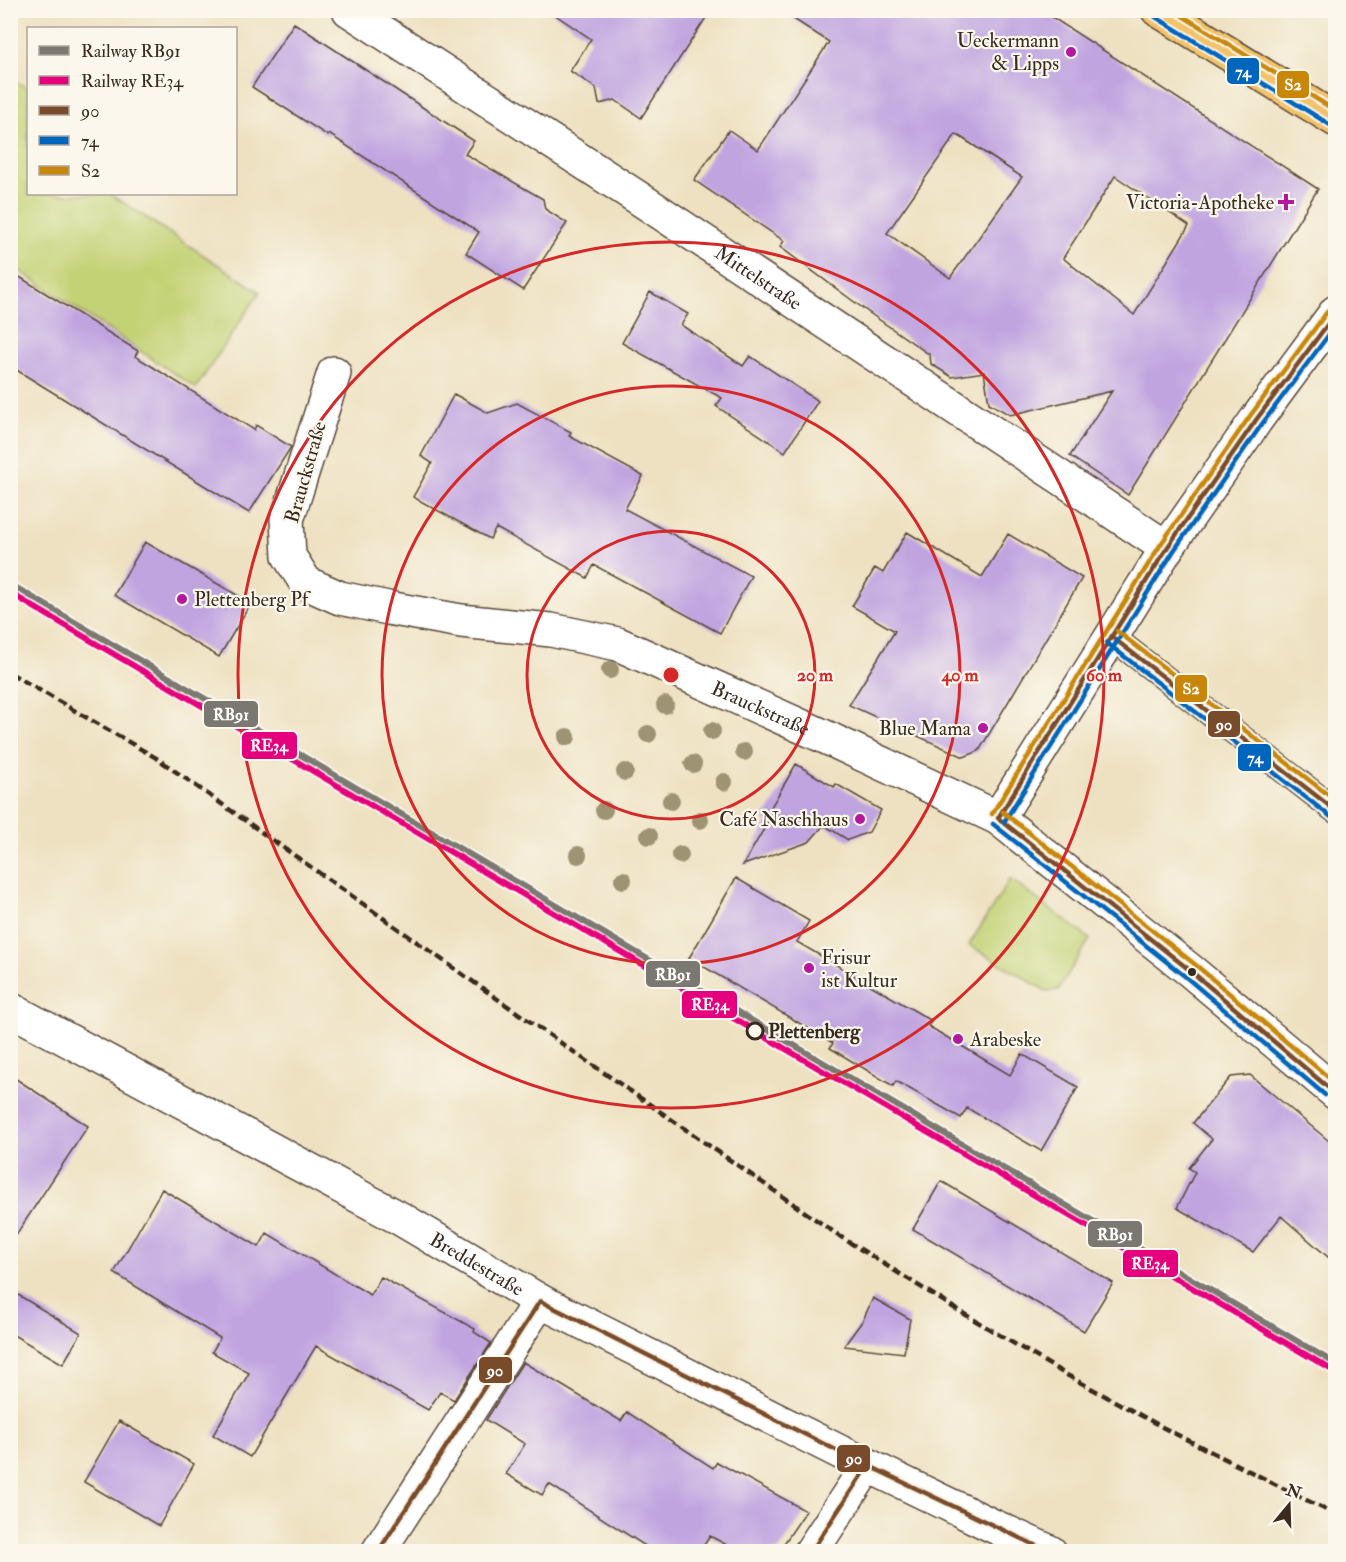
<svg xmlns="http://www.w3.org/2000/svg" width="1346" height="1562" viewBox="0 0 1346 1562" font-family="'IM FELL Double Pica',serif">
	<style>
		.green { fill: #c3d274; stroke: #7f7e49; stroke-width: 1.5 }
		.building { fill: #c0a4e0; fill-rule: evenodd }
		.lines { fill: none; stroke-linecap: round; stroke-linejoin: round }
		.lane-casing { stroke: #564536; stroke-width: 27 }
		.street-casing { stroke: #564536; stroke-width: 36 }
		.primary-casing { stroke: #564536; stroke-width: 36 }
		.lane { stroke: #fff; stroke-width: 24 }
		.street { stroke: #fff; stroke-width: 33 }
		.primary { stroke: #f3c26a; stroke-width: 33 }
		.rail { stroke: #3b2a1e; stroke-width: 4.5; stroke-dasharray: 9 4.5; stroke-linecap: butt }
		.bus-1-casing { stroke: #fbf7ec; stroke-width: 9 }
		.bus-2-casing { stroke: #fbf7ec; stroke-width: 9 }
		.bus-3-casing { stroke: #fbf7ec; stroke-width: 9 }
		.bus-1 { stroke: #7a4b2a; stroke-width: 4.5 }
		.bus-2 { stroke: #0065bd; stroke-width: 4.5 }
		.bus-3 { stroke: #c88708; stroke-width: 4.5 }
		.rail-1-casing { stroke: #fbf7ec; stroke-width: 10 }
		.rail-2-casing { stroke: #fbf7ec; stroke-width: 10 }
		.rail-1 { stroke: #7b7872; stroke-width: 6 }
		.rail-2 { stroke: #e5007d; stroke-width: 6 }
		.tree { fill: #9e9373 }
		.ring { fill: none; stroke: #d62828; stroke-width: 3 }
		.poi-dot { fill: #b5179e; stroke: #fbf7ec; stroke-width: 2 }
		.bus-dot { fill: #3b2a1e; stroke: #fbf7ec; stroke-width: 2 }
		.stop-dot { fill: #fbf7ec; stroke: #3b2a1e; stroke-width: 3 }
		.labels { text-anchor: middle; stroke-width: 4.5; stroke-linejoin: round; paint-order: stroke }
		.poi-label { font-size: 20px; fill: #3b2a1e; stroke: #fbf7ec; text-anchor: end }
		.street-label { font-size: 20px; fill: #3b2a1e; stroke: #fbf7ec }
		.stop-label { font-size: 20px; font-weight: bold; fill: #3b2a1e; stroke: #fbf7ec; text-anchor: start }
		.centre { fill: #d62828; stroke: #fbf7ec; stroke-width: 3 }
		.ring-label { font-size: 18px; text-anchor: middle; font-weight: bold; fill: #d62828; stroke: #fbf7ec; stroke-width: 4.5; stroke-linejoin: round; paint-order: stroke }
		.line-badge { stroke: #fbf7ec; stroke-width: 2 }
		.badge-label { font-size: 16px; text-anchor: middle; font-weight: bold; fill: #fff }
	</style>
	<rect width="100%" height="100%" fill="#fbf7ec"/>
	<filter id="ink" filterUnits="userSpaceOnUse"><feTurbulence type="fractalNoise" baseFrequency=".0167" numOctaves="2"/><feDisplacementMap in="SourceGraphic" scale="12" xChannelSelector="R" yChannelSelector="G"/><feConvolveMatrix kernelMatrix="1 2 1 2 8 2 1 2 1" color-interpolation-filters="sRGB"/></filter>
	<filter id="wash" filterUnits="userSpaceOnUse"><feTurbulence type="fractalNoise" baseFrequency=".008" numOctaves="4" result="noise"/><feDisplacementMap in="SourceGraphic" scale="24" xChannelSelector="R" yChannelSelector="G"/><feGaussianBlur stdDeviation="1.35" result="paint"/><feColorMatrix in="noise" values="0 0 0 0 0 0 0 0 0 0 0 0 0 0 0 0 0 1.4 0 .05"/><feComposite in="paint" operator="in"/></filter>
	<g filter="url(#wash)">
		<rect width="100%" height="100%" fill="#eee1c1"/>
		<path class="green" d="M10 77 28 89V194H110L260 292 196 388 11 265Z
			M1010 879 1090 939 1058 990 1046 991 969 945Z"/>
		<g id="blocks">
			<path class="building" d="M548 10H711L641 118 615 100 599 104 596 88 570 71 591 39Z
				M780 10H1041L1318 189 1128 495 1070 456 1112 391 1010 415 989 403 984 372 952 377 931 364 930 355 868 312 780 247 784 241 694 180 729 130 758 150 829 42ZM956 134 1022 177 950 278 887 233ZM1115 176 1189 226 1134 315 1063 258Z
				M294 23 474 141 465 154 543 199 545 209 567 223 523 290 466 253 479 232 329 134 328 136 252 87Z
				M10 271 138 351 135 356 254 430 256 425 291 447 249 513 10 366Z
				M650 292 688 314 681 325 743 366 750 356 818 401 785 452 716 406 722 398 622 343Z
				M454 394 488 413 517 403 571 432 569 436 643 476 625 509 751 576 720 633 594 565 587 578 496 528 490 539 413 497 432 463 421 456Z
				M907 532 982 577 1008 534 1082 578 979 751 964 757 849 705 895 631 852 606 875 568 883 573Z
				M145 542 251 603 219 657 114 595Z
				M796 764 834 787 836 784 881 810 869 832 848 840 824 825 809 842 743 865 768 822 764 819Z
				M736 878 809 921 797 942 932 1021 928 1026 1010 1075 1022 1054 1078 1087 1041 1151 967 1108 961 1118 896 1081 893 1086 830 1048 833 1043 689 958Z
				M10 1075 88 1126 10 1244Z
				M1250 1075 1335 1146V1263L1281 1216 1253 1252 1177 1208 1195 1172 1189 1168 1212 1139 1193 1123 1231 1077Z
				M941 1181 1113 1283 1084 1331 913 1229Z
				M162 1189 259 1247 267 1233 370 1295 381 1277 475 1329 474 1332 491 1343 454 1400 440 1392 428 1410 316 1346 250 1457 213 1435 249 1373 212 1352 220 1338 114 1273Z
				M10 1290 81 1333 63 1364 10 1333Z
				M873 1298 910 1319 904 1353 844 1346 863 1320Z
				M523 1362 621 1421 627 1412 713 1468 717 1462 806 1511 779 1551H738L710 1536 700 1551H653L549 1484 542 1495 506 1474 525 1444 486 1420Z
				M119 1421 194 1464 159 1526 84 1482Z"/>
		</g>
	</g>
	<g filter="url(#ink)">
		<use href="#blocks" fill-opacity="0" stroke="#564536" stroke-width="1.5"/>
		<g class="lines">
			<g class="lane-casing">
				<path id="lane" d="M1112 637 1336 811"/>
			</g>
			<g class="street-casing">
				<g id="street">
					<path id="s1" d="M349 10 643 201 1167 548"/>
					<path id="s2" d="M334 373 287 520 289 556 306 583 340 598 388 608 461 621 551 630 618 644 821 735 998 818 1192 972 1336 1093"/>
					<path d="M998 818 1167 548 1256 420 1336 312"/>
					<path id="s3" d="M10 1009 401 1219 540 1301 840 1452 989 1524 1050 1552"/>
					<path d="M378 1552 540 1301"/>
					<path d="M811 1552 868 1465"/>
				</g>
			</g>
			<g class="primary-casing">
				<path id="primary" d="M1158 10 1336 120"/>
			</g>
			<use href="#lane" class="lane"/>
			<use href="#street" class="street"/>
			<use href="#primary" class="primary"/>
			<path class="rail" d="M10 673 158 759 499 1000 841 1237 956 1309 1065 1374 1164 1428 1336 1515"/>
			<g class="bus-1-casing">
				<path id="bus-1" d="M1112 637 1336 811
					M998 818 1167 548 1256 420 1336 313
					M998 818 1192 972 1330 1089
					M378 1552 540 1301 840 1452 1049 1552
					M811 1552 868 1465"/>
			</g>
			<g class="bus-2-casing">
				<path id="bus-2" d="M1154 16 1332 126
					M1107 643 1331 817
					M1004 822 1173 552 1262 424 1336 325
					M993 824 1187 978 1325 1095"/>
			</g>
			<g class="bus-3-casing">
				<path id="bus-3" d="M1173 10 1336 111
					M1117 631 1336 801
					M1003 812 1197 966 1335 1083
					M992 814 1161 544 1250 416 1330 308"/>
			</g>
			<use href="#bus-1" class="bus-1"/>
			<use href="#bus-2" class="bus-2"/>
			<use href="#bus-3" class="bus-3"/>
			<g class="rail-1-casing">
				<path id="rail-1" d="M10 584 1336 1364"/>
			</g>
			<g class="rail-2-casing">
				<path id="rail-2" d="M10 593 1332 1370"/>
			</g>
			<use href="#rail-1" class="rail-1"/>
			<use href="#rail-2" class="rail-2"/>
		</g>
		<g class="tree">
			<circle cx="610" cy="670" r="9"/>
			<circle cx="665" cy="705" r="9"/>
			<circle cx="712" cy="731" r="9"/>
			<circle cx="648" cy="734" r="9"/>
			<circle cx="567" cy="737" r="9"/>
			<circle cx="744" cy="752" r="9"/>
			<circle cx="693" cy="764" r="9"/>
			<circle cx="625" cy="772" r="9"/>
			<circle cx="724" cy="782" r="9"/>
			<circle cx="671" cy="801" r="9"/>
			<circle cx="604" cy="810" r="9"/>
			<circle cx="700" cy="820" r="9"/>
			<circle cx="649" cy="836" r="9"/>
			<circle cx="578" cy="855" r="9"/>
			<circle cx="680" cy="855" r="9"/>
			<circle cx="623" cy="880" r="9"/>
		</g>
	</g>
	<g class="ring">
		<circle cx="671" cy="675" r="144"/>
		<circle cx="671" cy="675" r="289"/>
		<circle cx="671" cy="675" r="433"/>
	</g>
	<g class="poi-dot">
		<circle cx="1071" cy="52" r="6"/>
		<path d="M1283 193h6v6h6v6h-6v6h-6v-6h-6v-6h6z"/>
		<circle cx="182" cy="599" r="6"/>
		<circle cx="983" cy="728" r="6"/>
		<circle cx="860" cy="819" r="6"/>
		<circle cx="809" cy="968" r="6"/>
		<circle cx="958" cy="1039" r="6"/>
	</g>
	<circle class="bus-dot" cx="1192" cy="972" r="5"/>
	<circle class="stop-dot" cx="755" cy="1031" r="8"/>
	<g class="labels">
		<g class="poi-label">
			<text x="1059" y="47">Ueckermann<tspan x="1059" dy="23">&amp; Lipps</tspan></text>
			<text x="1274" y="209">Victoria-Apotheke</text>
			<text x="194" y="606" text-anchor="start">Plettenberg Pf</text>
			<text x="971" y="735">Blue Mama</text>
			<text x="848" y="826">Café Naschhaus</text>
			<text x="821" y="964" text-anchor="start">Frisur<tspan x="821" dy="23">ist Kultur</tspan></text>
			<text x="970" y="1046" text-anchor="start">Arabeske</text>
		</g>
		<g class="street-label">
			<text dy="7" stroke="none"><textPath href="#s1" startOffset="489">Mittelstraße</textPath></text>
			<text transform="translate(305 472) rotate(-74)" y="7">Brauckstraße</text>
			<text dy="7" stroke="none"><textPath href="#s2" startOffset="698">Brauckstraße</textPath></text>
			<text dy="7" stroke="none"><textPath href="#s3" startOffset="532">Breddestraße</textPath></text>
		</g>
		<g class="stop-label">
			<text x="768" y="1038">Plettenberg</text>
		</g>
	</g>
	<circle cx="671" cy="675" r="9" class="centre"/>
	<g class="ring-label">
		<text x="815" y="681">20 m</text>
		<text x="960" y="681">40 m</text>
		<text x="1104" y="681">60 m</text>
	</g>
	<g class="line-badge">
		<rect x="1226" y="57" width="34" height="28" rx="6" fill="#0065bd"/>
		<rect x="1276" y="70" width="34" height="29" rx="6" fill="#c88708"/>
		<rect x="1174" y="674" width="34" height="29" rx="6" fill="#c88708"/>
		<rect x="203" y="700" width="56" height="28" rx="6" fill="#7b7872"/>
		<rect x="1207" y="710" width="34" height="28" rx="6" fill="#7a4b2a"/>
		<rect x="241" y="731" width="57" height="29" rx="6" fill="#e5007d"/>
		<rect x="1237" y="743" width="35" height="29" rx="6" fill="#0065bd"/>
		<rect x="645" y="960" width="56" height="28" rx="6" fill="#7b7872"/>
		<rect x="681" y="990" width="57" height="29" rx="6" fill="#e5007d"/>
		<rect x="1087" y="1220" width="56" height="28" rx="6" fill="#7b7872"/>
		<rect x="1122" y="1249" width="57" height="29" rx="6" fill="#e5007d"/>
		<rect x="478" y="1356" width="35" height="28" rx="6" fill="#7a4b2a"/>
		<rect x="836" y="1444" width="35" height="29" rx="6" fill="#7a4b2a"/>
	</g>
	<g class="badge-label">
		<text x="1243" y="77">74</text>
		<text x="1293" y="90">S2</text>
		<text x="1191" y="694">S2</text>
		<text x="231" y="720">RB91</text>
		<text x="1224" y="730">90</text>
		<text x="269" y="751">RE34</text>
		<text x="1255" y="763">74</text>
		<text x="673" y="980">RB91</text>
		<text x="710" y="1010">RE34</text>
		<text x="1115" y="1240">RB91</text>
		<text x="1150" y="1269">RE34</text>
		<text x="495" y="1376">90</text>
		<text x="854" y="1464">90</text>
	</g>
	<rect width="1346" height="1562" fill="none" stroke="#fbf7ec" stroke-width="36"/>
	<rect x="27" y="27" width="210" height="168" fill="#fbf7ec" stroke="#aea59a" stroke-width="1.5"/>
	<rect x="39" y="46" width="30" height="9" fill="#7b7872" stroke="#aea59a" stroke-width="1.5"/>
	<text x="81" y="57" font-size="18" fill="#3b2a1e">Railway RB91</text>
	<rect x="39" y="76" width="30" height="9" fill="#e5007d" stroke="#aea59a" stroke-width="1.5"/>
	<text x="81" y="87" font-size="18" fill="#3b2a1e">Railway RE34</text>
	<rect x="39" y="106" width="30" height="9" fill="#7a4b2a" stroke="#aea59a" stroke-width="1.5"/>
	<text x="81" y="117" font-size="18" fill="#3b2a1e">90</text>
	<rect x="39" y="136" width="30" height="9" fill="#0065bd" stroke="#aea59a" stroke-width="1.5"/>
	<text x="81" y="147" font-size="18" fill="#3b2a1e">74</text>
	<rect x="39" y="166" width="30" height="9" fill="#c88708" stroke="#aea59a" stroke-width="1.5"/>
	<text x="81" y="177" font-size="18" fill="#3b2a1e">S2</text>
	<g transform="translate(1289 1505) rotate(19)" stroke="#fbf7ec" stroke-width="4.5" paint-order="stroke">
	<path d="M0-4.5L10 22L0 15L-10 22Z" fill="#3b2a1e"/>
	<text y="-9" font-size="16" font-weight="bold" text-anchor="middle" fill="#3b2a1e">N</text>
	</g>
</svg>
